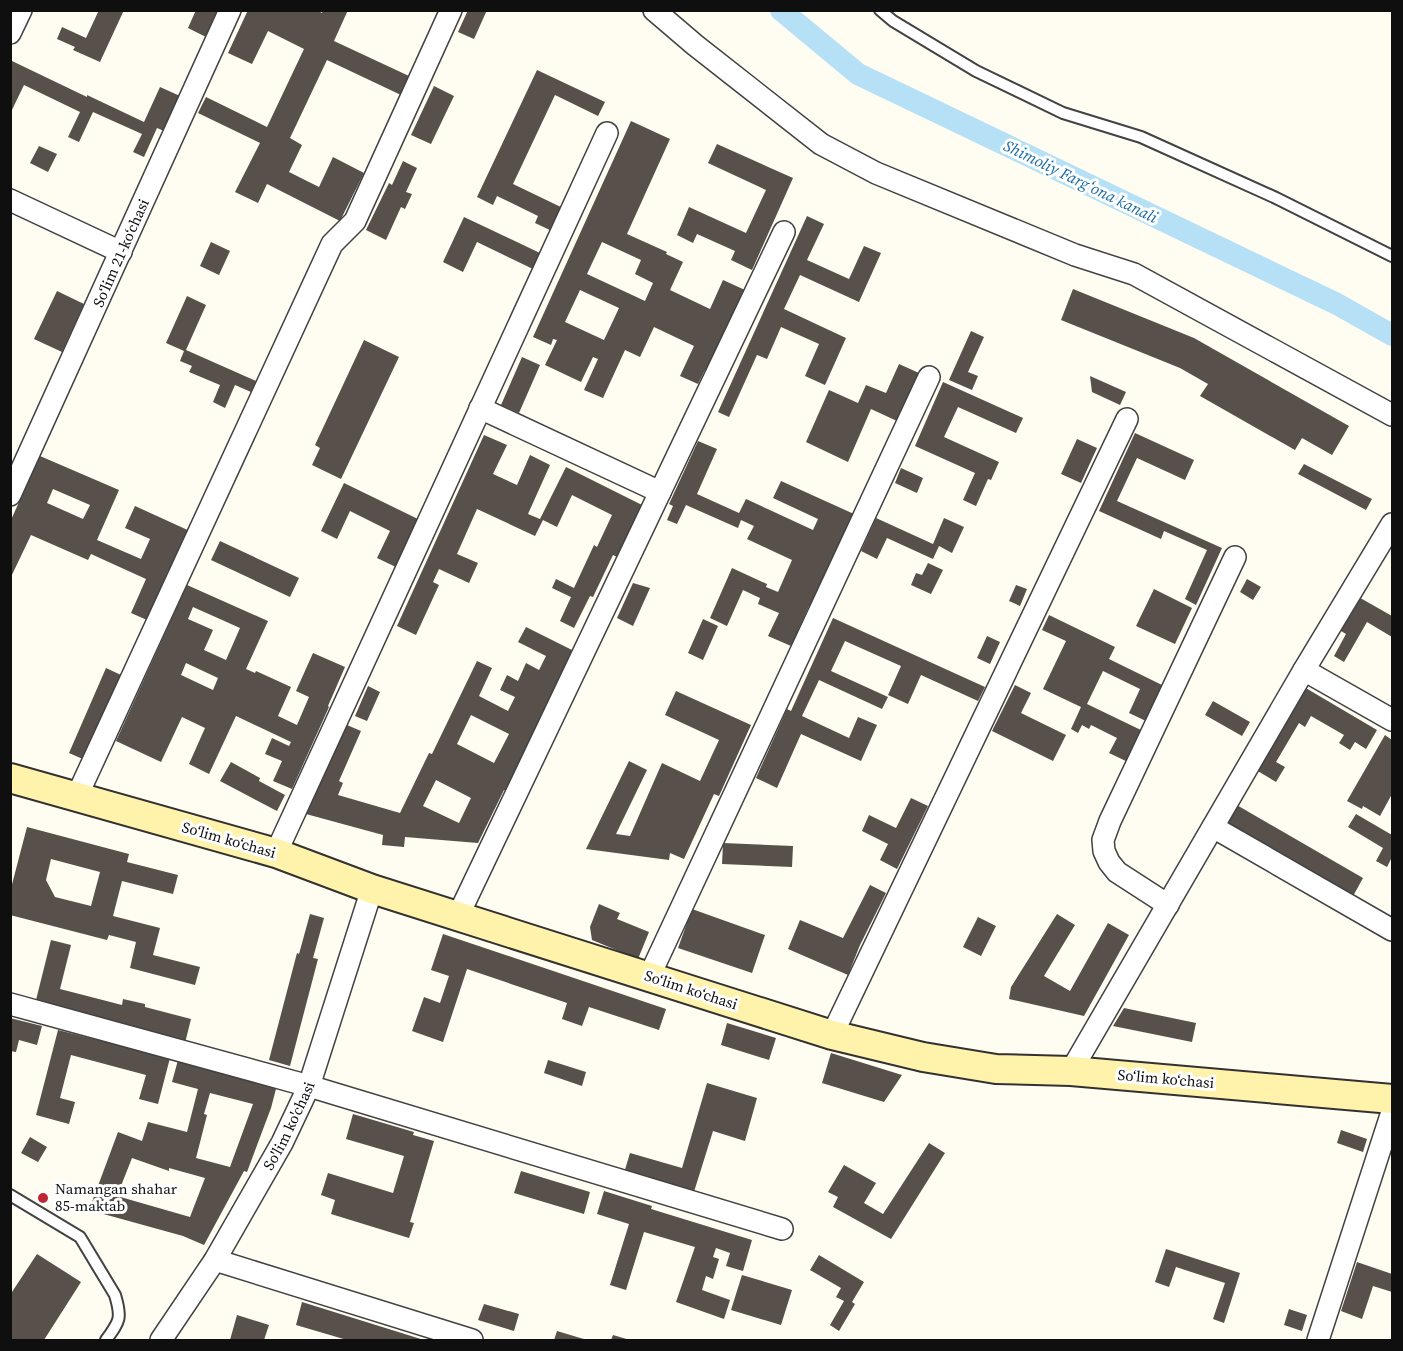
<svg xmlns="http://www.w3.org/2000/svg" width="1403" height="1351" viewBox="0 0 1403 1351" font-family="'Source Serif 4',serif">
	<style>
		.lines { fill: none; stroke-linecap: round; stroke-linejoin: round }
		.canal { stroke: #b5e0f6; stroke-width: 22 }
		.building { fill: #58504b; fill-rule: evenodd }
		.lane-casing { stroke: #424242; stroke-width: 14 }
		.street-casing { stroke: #424242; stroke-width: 24 }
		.secondary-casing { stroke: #313131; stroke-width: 32 }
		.lane { stroke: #fff; stroke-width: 10 }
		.street { stroke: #fff; stroke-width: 21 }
		.secondary { stroke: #fff3ac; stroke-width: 28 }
		.poi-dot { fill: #c02631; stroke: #fff; stroke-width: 2 }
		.labels { text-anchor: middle; stroke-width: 6; stroke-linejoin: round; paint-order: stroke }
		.street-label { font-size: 15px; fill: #0f0f0f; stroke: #fff }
		.poi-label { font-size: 15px; fill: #0f0f0f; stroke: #fff; text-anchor: start }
		.water-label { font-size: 16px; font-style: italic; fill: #1769a2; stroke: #fff }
	</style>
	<rect width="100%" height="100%" fill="#fffcf1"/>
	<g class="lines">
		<path class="canal" d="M781 10 858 74 1337 304 1392 335"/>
	</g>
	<path class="building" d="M99 10H124L100 62 73 50 75 47 57 39 62 27 86 38Z
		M196 10H221L208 38 188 28Z
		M248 10H317L322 13 323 10H348L334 41 409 76 401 95 327 60 290 138 302 145 289 172 319 187 333 157 364 173 340 221 267 184 258 203 235 192 260 143 198 113 206 97 267 127 304 49 268 31 252 64 228 53Z
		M468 10H487L474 39 458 32Z
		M12 61 87 97V95L144 122 160 87 180 96 164 131 157 128 144 157 133 152 142 134 93 112 79 142 68 137 80 112 24 85 10 114V64Z
		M537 70 605 102 598 116 555 95 513 184 565 209 554 232 535 223 538 216 497 196 493 205 477 197Z
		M434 86 454 96 431 144 411 135Z
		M631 121 670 139 627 234 667 252 666 254 683 262 670 290 710 309 723 280 745 290 708 371 705 370 698 384 680 376 694 346 654 327 640 357 625 350 603 398 584 390 598 359 593 357 581 382 545 365 557 340 553 339 551 345 533 337ZM602 242 641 260 635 274 653 283 645 301 587 274ZM580 290 619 308 604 340 565 322Z
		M717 144 793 178 752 270 731 260 735 251 697 234 693 243 677 235 689 207 746 233 766 190 708 163Z
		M39 146 57 154 48 172 30 163Z
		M403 161 417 168 406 192 412 194 405 209 401 207 386 240 366 230 389 183 392 185Z
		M807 216 824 224 807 260 849 279 864 246 881 253 859 302 800 275 784 309 846 338 825 385 805 376 819 344 781 327 767 359 757 355 729 417 718 412Z
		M464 217 542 254 535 270 477 242 463 272 443 262Z
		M211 242 230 251 219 275 200 266Z
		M1073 289 1194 338 1349 426 1332 455 1302 438 1295 450 1200 396 1208 384 1180 368 1061 320Z
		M57 291 84 304 62 352 34 339Z
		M187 296 206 305 186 350 256 381 251 392 235 385 225 408 213 402 220 385 189 372 192 366 180 361 184 351 166 343Z
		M971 331 984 337 968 372 978 376 972 390 949 380Z
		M364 340 399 357 341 479 312 465 320 448 315 445Z
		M522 357 540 365 519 413 501 405Z
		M899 364 919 373 897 421 871 409 848 462 806 442 829 390 858 403 866 385 886 393Z
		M1090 376 1126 392 1120 405 1092 392Z
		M943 382 1023 418 1016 433 958 407 944 437 999 462 991 480 988 479 976 506 963 500 975 473 915 446Z
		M1135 433 1194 460 1185 480 1137 458 1117 501 1222 548 1196 605 1185 599 1207 550 1164 531 1161 539 1099 511Z
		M484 435 507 445 493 474 517 485 530 455 550 465 528 514 540 519 566 467 642 505 617 557 613 555 593 597 590 596 574 628 560 621 571 597 552 588 556 579 574 588 594 545 597 547 612 515 572 495 557 527 543 520 535 536 477 509 457 554 478 563 469 583 439 569 433 582 439 585 416 635 397 626Z
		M1077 439 1097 448 1081 483 1061 474Z
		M698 441 717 449 697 494 739 513 746 499 813 530 818 519 773 498 781 481 854 514 812 607 809 606 791 646 768 636 779 613 758 604 760 598 743 590 727 626 710 618 732 568 767 584 766 587 778 592 792 560 747 539 754 526 741 520 738 528 686 505 677 524 667 520 673 506 669 504Z
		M40 456 119 490 97 540 141 559 150 539 125 528 135 506 192 532 174 574 168 571 147 620 131 613 146 579 91 554 88 560 31 535 10 579V522ZM53 489 90 505 83 519 47 503Z
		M1304 464 1372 499 1366 510 1298 474Z
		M901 468 923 478 917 493 895 483Z
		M344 483 420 520 398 568 377 558 390 531 350 511 337 539 321 531Z
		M876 518 933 544 944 518 964 527 952 553 939 546 933 559 887 538 877 559 861 551Z
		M220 541 299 578 290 597 211 560Z
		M928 563 943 570 931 594 911 585 916 573 922 575Z
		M1247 579 1261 587 1253 600 1240 592Z
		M633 583 650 588 633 626 617 618Z
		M187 585 268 621 246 669 255 673 256 671 291 687 278 716 297 725 309 697 296 691 313 653 345 667 328 706 329 707 292 789 273 781 282 761 265 754 272 738 289 746 291 742 236 716 209 774 189 764 205 728 182 717 161 762 116 741ZM193 607 240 628 226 660 204 650 213 630 188 619ZM186 663 218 678 213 690 181 675Z
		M1016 585 1027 589 1020 606 1009 601Z
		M1154 589 1192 608 1175 644 1136 626Z
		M1355 595 1392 616V637L1367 622 1344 662 1334 656 1346 634 1336 628Z
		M1049 615 1115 647 1109 659 1162 685 1156 697 1160 699 1148 722 1129 713 1140 689 1103 671 1087 704 1145 732 1130 763 1109 753 1117 738 1091 725 1089 729 1082 725 1078 733 1071 729 1081 707 1043 689 1066 641 1042 630Z
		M833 618 985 687 978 701 921 675 908 704 888 695 901 666 845 641 831 671 888 697 882 709 819 680 802 716 849 738 858 717 877 725 861 761 801 734 777 788 756 778 787 709 791 711Z
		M703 619 718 626 703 660 688 653Z
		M526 627 574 651 506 791 504 790 478 843 405 837 404 847 382 845 383 835 306 814 347 725 361 731 339 781 343 783 338 795 400 813 429 753 432 754 477 661 492 668 479 696 508 711 515 697 500 690 507 675 518 681 526 663 539 670 546 656 518 642ZM471 715 509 734 494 763 457 744ZM436 780 471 798 459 823 423 806Z
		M987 636 1000 642 990 664 977 658Z
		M106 668 121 675 85 760 69 753Z
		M1015 685 1031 693 1021 713 1066 735 1053 761 992 731Z
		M368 686 380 692 367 721 355 716Z
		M1304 687 1377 730 1366 749 1355 742 1350 750 1339 743 1344 735 1311 716 1305 727 1299 723 1276 762 1285 767 1276 782 1256 770Z
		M676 691 751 725 719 796 714 794 684 859 670 853 669 860 586 849 629 761 647 770 616 834 630 836 662 763 700 781 719 740 665 715Z
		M1213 701 1250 722 1242 736 1205 715Z
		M1385 735 1392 740V794L1380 816 1363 806 1362 809 1347 801Z
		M231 762 260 778 259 781 285 795 277 811 220 781Z
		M911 798 928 806 897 869 880 860 888 844 862 831 869 815 896 828Z
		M1235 804 1363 878 1352 898 1223 823Z
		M1356 814 1392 835V857L1387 867 1376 861 1383 848 1348 827Z
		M27 827 129 854 127 862 178 875 173 894 122 881 113 916 160 928 153 955 200 967 195 985 130 968 136 942 109 935 107 940 10 915V892ZM51 859 100 872 91 906 55 897 46 880Z
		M723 843 793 846 792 867 722 864Z
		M870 885 886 893 860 945 848 975 788 949 800 920 843 938Z
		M599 904 620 913 617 919 649 932 638 959 592 940 590 927Z
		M692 909 765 935 752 973 678 948Z
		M310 914 324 918 313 958 318 959 290 1066 269 1060 297 953 299 954Z
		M1057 914 1075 925 1044 976 1070 991 1108 923 1129 935 1084 1016 1009 999 1011 987Z
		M978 917 996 926 981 956 963 947Z
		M443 934 666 1009 659 1030 589 1007 582 1026 562 1019 567 1003 467 969 443 1042 412 1031 424 997 440 1003 449 976 431 970Z
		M51 940 71 945 60 989 122 1005 123 999 145 1004V1007L191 1019 185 1043 35 1004Z
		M1124 1008 1196 1023 1192 1042 1113 1026Z
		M10 1018 42 1026 37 1045 19 1040 16 1052 10 1051Z
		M727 1023 776 1038 769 1060 721 1045Z
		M58 1030 170 1058 158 1104 139 1099 146 1075 71 1055 60 1098 75 1102 69 1124 36 1115Z
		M831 1053 902 1075 884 1102 822 1083Z
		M178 1060 277 1085 271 1108 247 1172 244 1171 204 1245 183 1236 89 1210 118 1132 142 1141 148 1122 187 1132 198 1089 172 1082ZM210 1093 253 1104 230 1167 196 1158 207 1115 204 1114ZM132 1158 169 1171V1168L205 1178 190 1217 117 1196Z
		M548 1060 586 1072 582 1086 544 1073Z
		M707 1083 757 1098 745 1141 713 1131 693 1195 624 1173 630 1153 682 1168Z
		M353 1114 414 1132 413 1135 434 1141 410 1222 414 1223 409 1238 331 1214 335 1200 321 1195 328 1173 393 1193 404 1156 346 1139Z
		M1341 1130 1367 1139 1363 1152 1337 1143Z
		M30 1137 47 1147 38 1162 21 1153Z
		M929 1143 945 1153 891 1239 833 1207 838 1197 828 1192 844 1165 876 1183 864 1203 883 1214Z
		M521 1171 590 1192 584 1214 514 1193Z
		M604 1191 652 1206 651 1209 752 1240 743 1271 726 1266 730 1253 716 1248 713 1257 719 1259 713 1279 706 1276 702 1290 730 1300 724 1319 676 1302 695 1247 644 1232 626 1290 610 1285 629 1224 597 1214Z
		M1166 1249 1240 1273 1224 1323 1213 1319 1225 1283 1176 1267 1169 1287 1155 1282Z
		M37 1254 81 1282 44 1340H10V1295Z
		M819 1255 864 1282 852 1302 855 1304 839 1331 830 1325 844 1301 836 1297 841 1288 810 1270Z
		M1357 1262 1392 1274V1292L1373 1286 1362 1319 1341 1311Z
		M742 1275 792 1290 781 1325 731 1310Z
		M302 1302 424 1340H347L296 1325Z
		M484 1304 519 1314 514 1331 478 1320Z
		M1289 1309 1307 1315 1302 1331 1284 1325Z
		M237 1315 269 1325 264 1340H230Z
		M557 1331 587 1340H554Z
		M613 1335 630 1340H611Z"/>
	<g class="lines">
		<g class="lane-casing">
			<path id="lane" d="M880 10 893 21 976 71 1063 113 1141 137 1276 198 1392 256
				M10 1195 80 1237 115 1295C122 1318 120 1321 106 1340"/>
		</g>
		<g class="street-casing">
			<g id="street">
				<path d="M654 10 695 45 821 144 876 173 1075 255 1134 274 1392 415"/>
				<path d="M10 33 21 10"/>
				<path d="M10 200 121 252"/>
				<path d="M480 408 660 492"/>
				<path d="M10 495 230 10"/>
				<path d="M1304 670 1392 720"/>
				<path d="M77 796 332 244 355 221 451 10"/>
				<path d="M1213 827 1392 930"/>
				<path d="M276 853 607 133"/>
				<path d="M1168 905 1117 872 1109 862 1104 851 1103 840 1110 821 1235 557"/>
				<path d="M458 916 784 232"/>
				<path d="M649 977 929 377"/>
				<path d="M10 1004 309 1086 782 1229"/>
				<path d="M832 1035 1127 419"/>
				<path d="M1071 1071 1304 670 1392 524"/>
				<path d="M215 1260 472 1340"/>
				<path id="s1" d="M161 1340 215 1260 282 1143 309 1086 372 889"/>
				<path d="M1318 1340 1392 1112"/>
			</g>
		</g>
		<g class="secondary-casing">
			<path id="secondary" d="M10 778 276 853 372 889 832 1035 923 1057 996 1069 1071 1071 1392 1099"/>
		</g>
		<use href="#lane" class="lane"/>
		<use href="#street" class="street"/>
		<use href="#secondary" class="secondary"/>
	</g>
	<circle class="poi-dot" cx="43" cy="1198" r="6"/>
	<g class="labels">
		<g class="street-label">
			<text transform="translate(121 253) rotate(-66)" y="5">Soʻlim 21-koʻchasi</text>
			<text transform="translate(229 840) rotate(16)" y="5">Soʻlim koʻchasi</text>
			<text transform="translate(691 990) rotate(18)" y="5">Soʻlim koʻchasi</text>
			<text transform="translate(1166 1079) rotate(5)" y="5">Soʻlim koʻchasi</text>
			<text dy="5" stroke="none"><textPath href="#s1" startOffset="250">So'lim ko'chasi</textPath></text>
		</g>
		<g class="poi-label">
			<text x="55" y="1194">Namangan shahar<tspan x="55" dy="17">85-maktab</tspan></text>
		</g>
		<g class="water-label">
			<text transform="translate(1081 181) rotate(26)" y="6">Shimoliy Fargʻona kanali</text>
		</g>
	</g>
	<rect width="1403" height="1351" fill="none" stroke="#0f0f0f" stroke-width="24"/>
</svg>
